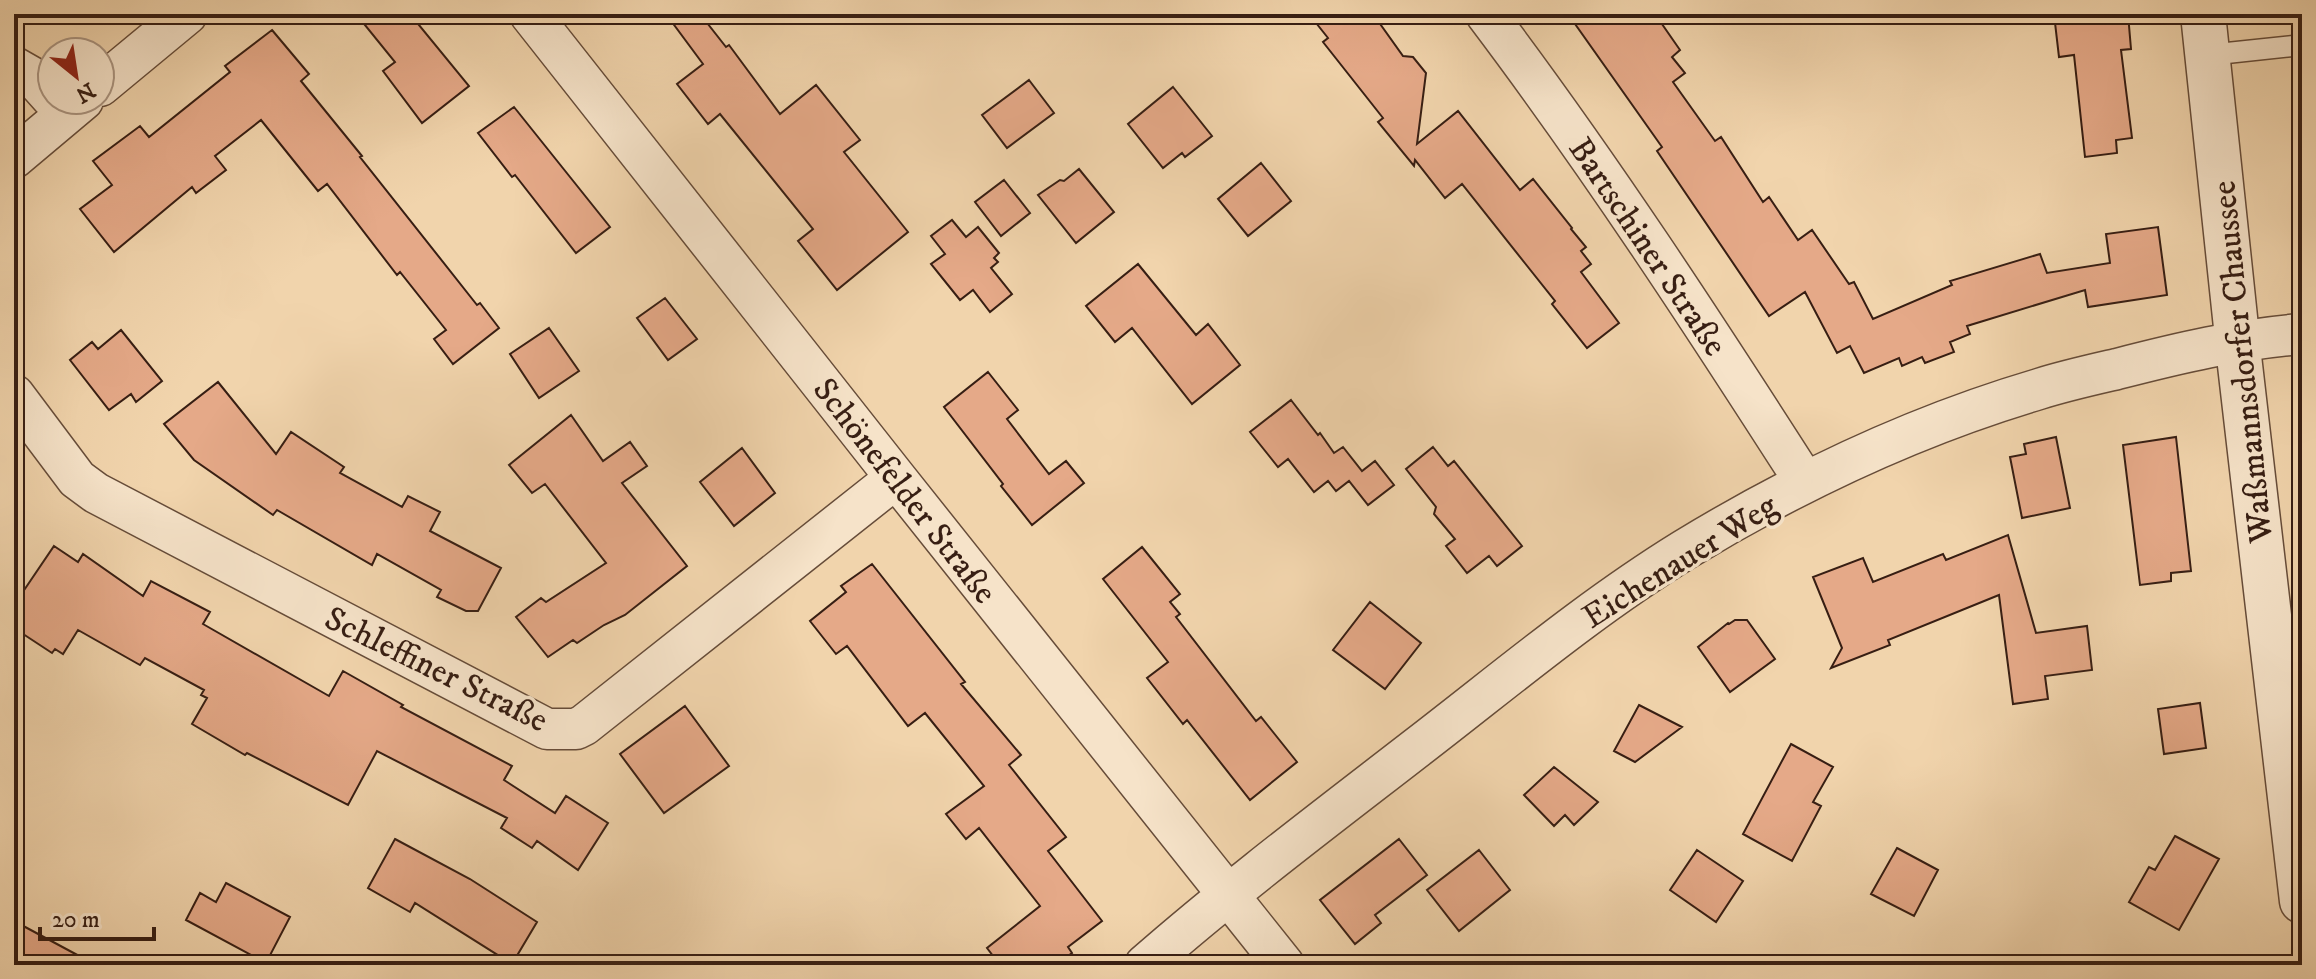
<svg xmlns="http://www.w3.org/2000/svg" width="2316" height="979" viewBox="0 0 2316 979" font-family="'IM FELL DW Pica',serif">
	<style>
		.building { fill: #e5a988; stroke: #371e13; stroke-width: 2 }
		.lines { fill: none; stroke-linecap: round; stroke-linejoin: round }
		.service-casing { stroke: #664c39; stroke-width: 23 }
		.minor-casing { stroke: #664c39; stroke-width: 43 }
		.tertiary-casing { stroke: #664c39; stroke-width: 47 }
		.service { stroke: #f6e3c9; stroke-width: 20 }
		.minor { stroke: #f6e3c9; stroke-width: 40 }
		.tertiary { stroke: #f6e3c9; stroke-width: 44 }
		.labels { text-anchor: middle; stroke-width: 7; stroke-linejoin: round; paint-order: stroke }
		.street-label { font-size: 34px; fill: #371e13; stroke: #f6e3c9 }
	</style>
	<rect width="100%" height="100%" fill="#f1d4ac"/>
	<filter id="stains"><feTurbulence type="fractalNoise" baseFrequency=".0025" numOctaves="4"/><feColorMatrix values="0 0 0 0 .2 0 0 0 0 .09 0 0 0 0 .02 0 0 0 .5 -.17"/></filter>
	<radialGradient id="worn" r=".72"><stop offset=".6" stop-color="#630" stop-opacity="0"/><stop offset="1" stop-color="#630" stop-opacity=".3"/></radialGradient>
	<path class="building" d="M356 14H410L469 86 422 123 383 71 395 62Z
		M666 14H700L726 47 729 45 780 114 816 85 860 140 844 152 908 232 837 290 798 241 813 229 720 114 708 124 677 84 703 64Z
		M1309 14H1373L1403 56 1413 57 1426 73 1417 144 1458 111 1520 190 1533 179 1572 228 1571 229 1586 247 1581 251 1591 264 1581 272 1619 323 1587 348 1552 304 1555 301 1462 184 1445 198 1415 160 1414 166 1378 122 1383 118 1323 42 1328 38Z
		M1568 14H1655L1680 50 1672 57 1685 73 1673 82 1715 141 1721 137 1763 202 1769 197 1798 240 1812 230 1849 284 1854 282 1873 319 1952 285 1950 281 2040 254 2047 273 2110 263 2106 234 2158 227 2167 295 2088 307 2085 290 1967 326 1970 334 1950 342 1954 352 1925 363 1922 357 1902 366 1899 358 1864 373 1850 346 1837 353 1805 292 1769 316 1657 151 1662 147Z
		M2054 14H2128L2131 49 2121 50 2132 138 2116 140 2117 153 2085 157 2074 55 2059 57Z
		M272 30 309 74 301 81 362 156 360 157 477 305 480 303 499 328 453 364 434 339 446 330 400 272 397 275 327 184 318 191 261 120 215 156 226 170 196 193 192 187 114 252 80 209 112 185 93 161 140 126 149 137 230 72 225 66Z
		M1029 80 1054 113 1007 148 982 115Z
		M1173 87 1212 136 1185 157 1182 153 1163 168 1128 124Z
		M514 107 610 227 576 253 515 175 512 177 478 133Z
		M1261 163 1291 201 1248 236 1218 199Z
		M1079 169 1114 212 1076 243 1038 195 1060 180 1064 181Z
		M1004 180 1030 213 1001 236 975 202Z
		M952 220 966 237 978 227 999 253 994 258 998 262 991 268 1012 294 990 312 973 290 960 300 931 264 945 254 931 236Z
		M1138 264 1196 335 1208 324 1240 365 1192 404 1132 328 1115 342 1086 306Z
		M665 298 697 339 668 360 637 318Z
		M549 328 579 371 539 398 510 354Z
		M121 330 162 381 136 402 131 394 109 410 70 360 92 342 98 349Z
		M988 372 1018 410 1007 419 1049 474 1066 461 1084 483 1032 525 1001 486 1003 484 944 407Z
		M218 382 276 454 291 432 344 467 340 473 402 507 408 496 440 512 430 531 501 568 478 611H466L437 597 441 590 377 554 372 565 277 510 273 515 194 460 164 424Z
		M1291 400 1318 435 1320 433 1334 453 1343 447 1362 471 1375 461 1394 485 1368 505 1349 481 1336 491 1328 481 1314 492 1288 459 1278 467 1250 432Z
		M571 415 603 461 630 442 647 466 622 483 687 566 625 615 604 625 577 643 573 640 548 657 516 617 541 598 546 602 606 563 545 484 532 493 509 465Z
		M2056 437 2070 508 2022 518 2010 457 2026 454 2024 444Z
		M2176 437 2191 571 2171 573V581L2140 585 2123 445Z
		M1433 447 1448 466 1454 461 1522 546 1497 566 1489 556 1467 573 1446 546 1455 539 1434 514 1436 507 1406 469Z
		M742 448 775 493 734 526 700 482Z
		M2008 535 2036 633 2087 626 2092 670 2045 676 2048 699 2013 704 1999 595 1888 640 1890 645 1831 668 1842 648 1813 577 1863 558 1873 582 1943 554 1946 560Z
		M54 546 78 562 83 554 143 596 151 581 210 612 203 624 329 696 343 671 403 705 401 707 512 766 504 780 555 813 566 796 608 823 578 870 537 841 532 848 501 828 507 818 377 751 348 805 247 753 245 755 192 724 207 698 201 695 204 690 145 658 140 665 78 630 63 654 55 649 52 653 14 628V605Z
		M1142 547 1180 594 1170 602 1180 614 1176 617 1256 721 1261 717 1297 762 1250 800 1187 720 1183 724 1147 678 1168 662 1103 579Z
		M872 564 965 682 961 684 1021 755 1009 765 1066 837 1048 851 1102 921 1068 947 1072 953 1056 965H1000L987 948 1040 906 979 828 966 839 946 814 984 786 925 713 908 726 847 646 836 654 810 621 846 592 841 586Z
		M1370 602 1421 643 1385 689 1333 650Z
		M1735 620H1747L1775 659 1730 692 1698 647 1728 623 1729 624Z
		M2200 703 2206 748 2164 754 2158 709Z
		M1639 705 1682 727 1635 762 1614 751Z
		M685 706 729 766 664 813 620 754Z
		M1791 744 1833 767 1813 802 1821 806 1792 861 1743 834Z
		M1554 767 1598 802 1574 825 1565 815 1554 826 1524 795Z
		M2175 836 2219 859 2179 930 2129 902 2149 867 2155 870Z
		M395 839 470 879 537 922 512 964 415 903 410 912 368 888Z
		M1399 839 1427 875 1375 915 1381 923 1355 944 1320 900Z
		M1897 848 1938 870 1914 916 1871 894Z
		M1479 850 1510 890 1459 931 1427 890Z
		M1697 850 1743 881 1716 922 1670 890Z
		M226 883 290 917 266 963 186 920 200 893 216 902Z
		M14 921 96 965H14Z"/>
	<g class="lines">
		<g class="service-casing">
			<path id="service" d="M2208 55 2302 45"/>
		</g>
		<g class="minor-casing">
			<path id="minor" d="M530 14 896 478 1284 965
				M1486 14C1600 165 1703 323 1805 482
				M14 67 35 79 52 98
				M100 86 187 14
				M14 158 83 100
				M14 395 77 479 96 493 547 729H576L584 725 896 478
				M1145 965C1233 888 1326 818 1419 746 1506 679 1590 608 1684 550 1794 483 1914 426 2039 389 2064 381 2091 375 2117 369 2179 353 2238 339 2302 334"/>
		</g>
		<g class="tertiary-casing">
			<path id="tertiary" d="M2203 14 2240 365 2302 901"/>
		</g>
		<use href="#service" class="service"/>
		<use href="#minor" class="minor"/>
		<use href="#tertiary" class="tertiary"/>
	</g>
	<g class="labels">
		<g class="street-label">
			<text transform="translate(1649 246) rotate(56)" y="12">Bartschiner Straße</text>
			<text transform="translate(2241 362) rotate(-96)" y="12">Waßmannsdorfer Chaussee</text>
			<text transform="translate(906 490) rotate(52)" y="12">Schönefelder Straße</text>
			<text transform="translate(1679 560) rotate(-32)" y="12">Eichenauer Weg</text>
			<text transform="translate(437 668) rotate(26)" y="12">Schleffiner Straße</text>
		</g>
	</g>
	<rect width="2316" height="979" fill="none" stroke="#f1d4ac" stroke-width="48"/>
	<rect x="16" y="16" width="2284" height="947" fill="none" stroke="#371e13" stroke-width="4"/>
	<rect x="24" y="24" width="2268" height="931" fill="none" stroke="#371e13" stroke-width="2"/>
	<g transform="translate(76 76) rotate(150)"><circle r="38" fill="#f6e3c9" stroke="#aa9480" stroke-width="2"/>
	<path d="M0-6L14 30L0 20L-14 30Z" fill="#8f2418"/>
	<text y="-12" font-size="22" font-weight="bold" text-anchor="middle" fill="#371e13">N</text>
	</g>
	<path d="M40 927v12h114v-12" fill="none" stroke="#371e13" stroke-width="4"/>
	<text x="52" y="927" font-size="24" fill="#371e13" stroke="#f6e3c9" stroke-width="6" paint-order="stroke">20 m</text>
	<rect width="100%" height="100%" filter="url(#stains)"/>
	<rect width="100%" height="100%" fill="url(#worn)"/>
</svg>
